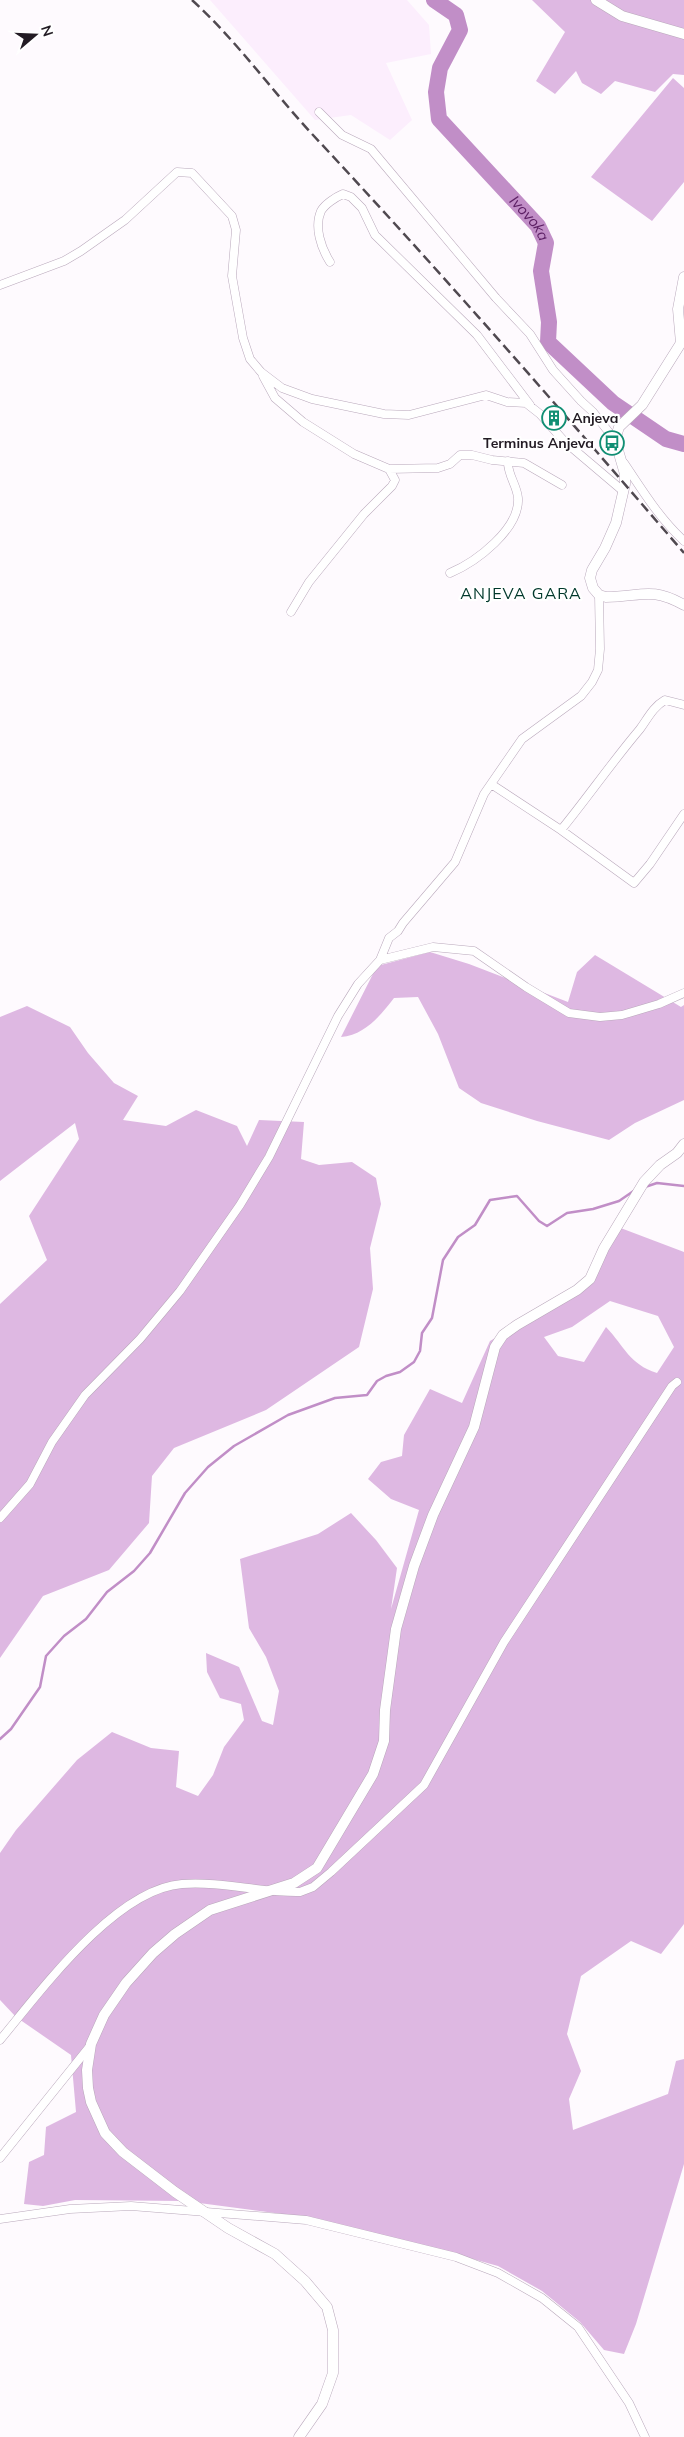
<svg xmlns="http://www.w3.org/2000/svg" width="684" height="2437" viewBox="0 0 684 2437" font-family="Mulish,sans-serif">
	<style>
		.built { fill: #fceefd }
		.green { fill: #deb8e2; fill-rule: evenodd }
		.lines { fill: none; stroke-linecap: round; stroke-linejoin: round }
		.stream { stroke: #c18ec7; stroke-width: 2.5 }
		.river { stroke: #c18ec7; stroke-width: 16 }
		.minor-casing { stroke: #b9a8bb; stroke-width: 9 }
		.tertiary-casing { stroke: #b9a8bb; stroke-width: 11 }
		.minor { stroke: #fff; stroke-width: 8 }
		.tertiary { stroke: #fff; stroke-width: 10 }
		.rail { stroke: #504950; stroke-width: 2.5; stroke-dasharray: 10 5; stroke-linecap: butt }
		.labels { text-anchor: middle; stroke-width: 4.5; stroke-linejoin: round; paint-order: stroke }
		.poi-label { font-size: 14px; font-weight: bold; fill: #231c24; stroke: #fff; text-anchor: start }
		.water-label { font-size: 15px; font-style: italic; fill: #5e2166; stroke: #fff }
		.quarter-label { font-size: 16px; letter-spacing: 1px; fill: #00382b; stroke: #fff }
	</style>
	<rect width="100%" height="100%" fill="#fefafe"/>
	<path class="built" d="M210 0H407L429 25 431 54 386 63 412 120 390 140 351 115 315 120Z"/>
	<path class="green" d="M532 0H684V75L673 74 655 92 615 81 601 94 582 83 576 71 555 94 536 81 565 32Z
		M673 78 684 88V182L652 221 591 177Z
		M430 952 469 964 568 1002 577 972 595 955 681 1007 684 1005V1100L635 1123 609 1140 537 1121 481 1103 459 1088 438 1034 418 997 394 998C380 1016 365 1035 341 1037L377 966Z
		M27 1006 70 1027 88 1053 114 1083 138 1096 123 1120 166 1126 196 1110 237 1126 247 1146 259 1120 304 1122 301 1159 319 1165 352 1162 376 1178 381 1204 370 1248 373 1289 359 1347 266 1410 174 1448 152 1476 149 1523 109 1570 43 1596 0 1658V1304L47 1260 29 1216 79 1139 75 1123 0 1181V1017Z
		M618 1227 684 1252V1924L661 1954 631 1941 581 1976 567 2034 581 2071 569 2099 573 2130 668 2094 676 2061 684 2059V2164L636 2324 624 2354 604 2350 580 2322 542 2291 498 2266 455 2254 305 2217 184 2201 75 2200 43 2206 24 2204 29 2162 44 2155 46 2127 76 2112 71 2055 16 2017 0 2000V1853L16 1830 77 1760 112 1732 151 1748 179 1751 176 1787 198 1796 213 1775 224 1747 244 1720 241 1704 220 1698 207 1672 206 1653 239 1667 262 1721 273 1725 279 1691 266 1657 249 1628 240 1559 318 1534 351 1513 376 1540 397 1568 391 1609 419 1510 391 1499 368 1479 381 1462 402 1456 404 1435 430 1389 462 1403 490 1341 577 1290ZM610 1301 658 1316 674 1347 657 1373C629 1364 625 1347 606 1327L584 1362 558 1356 544 1337 572 1327Z"/>
	<g class="lines">
		<path class="stream" d="M645 1187 657 1183 684 1186
			M0 1739 11 1729 40 1687 46 1656 64 1636 86 1619 107 1592 134 1571 150 1553 185 1493 208 1467 234 1446 288 1415 335 1398 367 1395 377 1381 386 1376 400 1372 414 1362 420 1351 422 1333 432 1318 443 1260 458 1237 475 1225 490 1200 517 1196 539 1221 547 1226 567 1213 593 1209 619 1201 635 1190"/>
		<path class="river" id="s1" d="M434 0 456 15 460 30 440 68 436 92 439 119 538 226 546 243 541 271 549 322 548 342 613 403 666 439 684 444"/>
		<g class="minor-casing">
			<path id="minor" d="M319 112 342 135 371 149 496 298 530 334 553 370 581 401 593 412 615 440
				M330 262C321 248 314 227 321 211 325 204 336 197 343 194L351 197 362 208 375 235 477 335 530 405
				M0 285 64 261 81 251 125 220 177 172 192 173 232 216 236 230 232 276 243 338 250 359 261 372 282 388 312 399 384 414 409 415 486 395 507 402 526 403 540 414 564 441 623 491
				M263 376 275 398 303 422 354 454 389 469 438 468 450 464 460 455H472L492 460 524 463 562 485
				M624 463C643 491 659 518 684 541
				M450 573C476 562 520 529 518 498 517 485 507 474 508 461
				M291 612 309 582 364 514 392 486 395 480 389 469
				M491 784 561 830 634 883 650 864 684 814
				M561 830C588 797 612 762 640 729 648 718 653 707 665 700L684 705
				M380 960 389 938 398 931 403 923 455 862 484 794 522 739 581 696 592 682 598 670 600 649 599 595
				M0 1518 30 1484 52 1442 85 1395 140 1339 180 1291 240 1205 269 1157 338 1016 358 984 380 960 433 947 474 951 526 987 569 1013 600 1017 622 1015 659 1004 684 993
				M0 2040C40 1992 115 1889 182 1884 222 1881 261 1893 300 1892L313 1887 331 1872 424 1785 504 1642 672 1386 677 1382
				M0 2158 90 2046
				M0 2219 70 2209 131 2206 306 2220 456 2257 498 2273 542 2298 578 2327 629 2403 645 2437"/>
		</g>
		<g class="tertiary-casing">
			<path id="tertiary" d="M596 0 622 16 684 34
				M684 277 678 309 681 343 642 405 619 427 615 440 625 474V484L616 523 605 548 592 570 590 578 593 588 599 595 606 597C641 597 650 586 684 605
				M299 2437 322 2404 333 2373V2330L327 2307 305 2281 275 2254 228 2228 175 2192 123 2152 105 2133 91 2102 88 2088 87 2070 91 2044 104 2015 126 1983 153 1953 175 1934 210 1910 294 1883 317 1868 373 1774 384 1741 385 1710 396 1629 414 1566 433 1515 474 1427 495 1347 503 1335 517 1325 577 1290 590 1279 604 1248 644 1182 660 1165 677 1153 684 1144"/>
		</g>
		<use href="#minor" class="minor"/>
		<use href="#tertiary" class="tertiary"/>
		<path class="rail" d="M192 0C237 41 272 91 313 135 440 271 563 412 684 553"/>
	</g>
	<defs>
		<g id="building-ring" transform="scale(1.25)"><circle r="9.5" fill="#fff" stroke="#118f74" stroke-width="1.5"/><path d="M-4-6H4V6H1V3H-1V6H-4ZM-2.5-4.3h1.7v1.8h-1.7ZM.8-4.3h1.7v1.8H.8ZM-2.5-1h1.7V.8h-1.7ZM.8-1h1.7V.8H.8Z" fill="#118f74"/></g>
		<g id="bus-ring" transform="scale(1.25)"><circle r="9.5" fill="#fff" stroke="#118f74" stroke-width="1.5"/><path d="M-5-6H5V4H4V6H2V4H-2V6H-4V4H-5ZM-3.5-4V0h7V-4ZM-3.5 1.2v1.5H-2V1.2ZM2 1.2v1.5H3.5V1.2Z" fill="#118f74"/></g>
	</defs>
	<g fill-rule="evenodd">
		<use href="#building-ring" x="554" y="418"/>
		<use href="#bus-ring" x="612" y="443"/>
	</g>
	<g class="labels">
		<g class="poi-label">
			<text x="572" y="423">Anjeva</text>
			<text x="594" y="448" text-anchor="end">Terminus Anjeva</text>
		</g>
		<g class="water-label">
			<text dy="5" stroke="none"><textPath href="#s1" startOffset="271">Ivovoka</textPath></text>
		</g>
		<g class="quarter-label">
			<text x="521" y="599">ANJEVA GARA</text>
		</g>
	</g>
	<g transform="translate(35 35) rotate(71)" stroke="#ffffff" stroke-width="4" paint-order="stroke">
	<path d="M0-4L9 19L0 12L-9 19Z" fill="#231c24"/>
	<text y="-8" font-size="14" font-weight="bold" text-anchor="middle" fill="#231c24">N</text>
	</g>
</svg>
